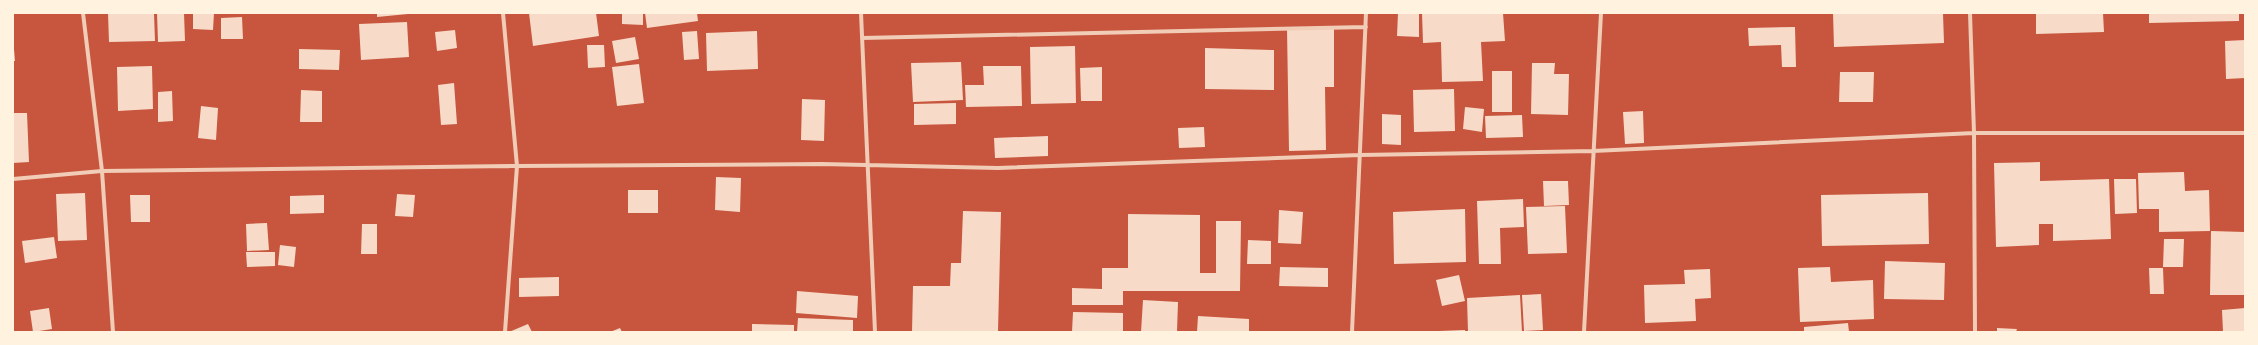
<svg xmlns="http://www.w3.org/2000/svg" width="2258" height="345" viewBox="0 0 2258 345" font-family="'Fira Sans Condensed',sans-serif">
	<style>
		.building { fill: #f7dbc8 }
		.lines { fill: none; stroke-linecap: round; stroke-linejoin: round }
		.minor { stroke: #f1ccb7; stroke-width: 4 }
	</style>
	<rect width="100%" height="100%" fill="#c8553d"/>
	<path class="building" d="M108 13H154L155 41 109 42Z
		M157 13H184L185 41 158 42Z
		M193 13H214L213 30 193 29Z
		M377 13H408V14L377 17Z
		M529 13H596L599 36 533 46Z
		M622 13H643V25L622 24Z
		M645 13H697L698 21 647 28Z
		M1398 13H1419V37L1397 36Z
		M1422 13H1503L1505 41 1481 42 1483 81 1442 82 1441 42 1423 43Z
		M1833 13H1943L1944 43 1834 47Z
		M2036 13H2103L2104 32 2036 34Z
		M2149 13H2239V21L2149 23Z
		M242 17 243 39H221V18Z
		M407 22 409 57 361 60 359 24Z
		M1795 27 1796 67H1782L1781 45 1749 46 1748 28Z
		M1334 28V87H1325L1326 150 1289 151 1287 29Z
		M455 30 457 48 437 51 435 32Z
		M697 31 699 59 684 60 682 32Z
		M757 31 758 69 707 71 706 33Z
		M635 37 639 59 616 63 612 41Z
		M2245 40V78L2226 79 2225 41Z
		M587 45H604L605 67 588 68Z
		M1075 46 1076 103 1031 104 1030 47Z
		M1205 48 1274 50V90L1205 89Z
		M13 49H14L15 61H13Z
		M299 49 340 50 339 70 299 69Z
		M961 62 963 100 913 102 911 63Z
		M1532 63H1555L1554 74H1569L1568 115 1531 114Z
		M639 64 644 103 617 106 612 67Z
		M152 66 153 109 118 111 117 67Z
		M983 66H1021L1022 106 966 107 965 85H984Z
		M1102 67V101H1081L1080 68Z
		M1492 71H1512V112H1492Z
		M1840 72H1874L1873 102H1839Z
		M454 83 457 124 441 125 438 85Z
		M1454 89 1455 131 1414 132 1413 90Z
		M301 90 322 91V122H300Z
		M172 91 173 121 158 122V92Z
		M802 99 825 100 824 141 801 140Z
		M956 103V124L914 125V104Z
		M201 106 218 108 216 140 198 138Z
		M1465 107 1484 109 1482 132 1463 129Z
		M1643 111 1644 143 1625 144 1623 112Z
		M13 113H27L29 162 13 163Z
		M1382 114 1401 115V145L1382 144Z
		M1522 115 1523 137 1486 138 1485 116Z
		M1204 127 1205 147 1179 148 1178 128Z
		M1048 136V156L995 158 994 138Z
		M2040 162V181L2109 179 2111 239 2053 241V224H2039V245L1996 247 1994 163Z
		M2184 172 2185 191 2209 190 2210 231 2159 232V209H2139L2138 173Z
		M716 177 741 178 740 212 715 210Z
		M2114 179H2136L2137 213 2115 214Z
		M1543 181H1568L1569 205 1544 206Z
		M628 190H658V213H628Z
		M85 193 87 240 58 241 56 194Z
		M1928 193 1929 244 1822 246 1821 195Z
		M397 194 415 195 413 217 395 216Z
		M130 195H150V222H131Z
		M324 195V213L290 214V196Z
		M1523 199 1524 227 1500 228 1501 264H1479L1477 201Z
		M1565 206 1567 253 1528 254 1526 207Z
		M1465 209 1466 262 1394 264 1393 212Z
		M1279 210 1303 212 1301 244 1278 243Z
		M963 211 1001 212 998 332H912L913 286H950L951 263H961Z
		M1128 214 1200 215V273H1216V221H1241L1240 291H1123V305H1072V288L1102 289V268H1128Z
		M267 223 269 250 247 251 246 224Z
		M362 224H377V254H361Z
		M2211 231 2245 232V295H2210Z
		M54 237 57 258 25 263 22 241Z
		M2164 239H2184L2183 267H2163Z
		M1248 240 1271 241V264H1247Z
		M280 245 296 247 294 267 278 265Z
		M246 252H275V266L247 267Z
		M1885 261 1945 263 1944 300 1884 299Z
		M1280 267 1328 268V287L1279 286Z
		M1830 267 1831 282 1873 280 1874 319 1800 322 1798 268Z
		M2149 268H2163L2164 294H2150Z
		M1710 269 1711 298 1695 299 1696 321 1645 323 1644 285 1685 284 1684 270Z
		M1459 275 1465 301 1442 306 1436 280Z
		M559 277V296L519 297V278Z
		M797 291 858 296 857 318 796 313Z
		M1541 294 1543 330 1524 331 1522 295Z
		M1520 295 1522 332H1468L1467 298Z
		M1143 300 1178 302 1177 332H1141Z
		M49 308 52 329 33 332 30 311Z
		M2245 308V332H2223L2222 310Z
		M1073 312 1123 313V332H1072Z
		M1198 316 1249 319V332H1197Z
		M798 318 853 320V332H797Z
		M1848 323 1849 332H1804V327Z
		M528 324 532 332H509Z
		M752 324 794 325V332H752Z
		M620 328 622 332H610Z
		M1997 328 2017 329 2016 332H1997Z
		M1465 330V332H1439V331Z"/>
	<g class="lines">
		<path class="minor" d="M83 13 102 171 113 332
			M503 13 517 166 505 332
			M861 13 875 332
			M1970 13 1974 133 1975 332
			M862 38 1366 27
			M13 179 102 171 517 166 822 164 998 168 1360 155 1593 151 1974 133H2245
			M1352 332 1366 13
			M1584 332 1601 13"/>
	</g>
	<rect width="2258" height="345" fill="none" stroke="#fff3e0" stroke-width="28"/>
</svg>
